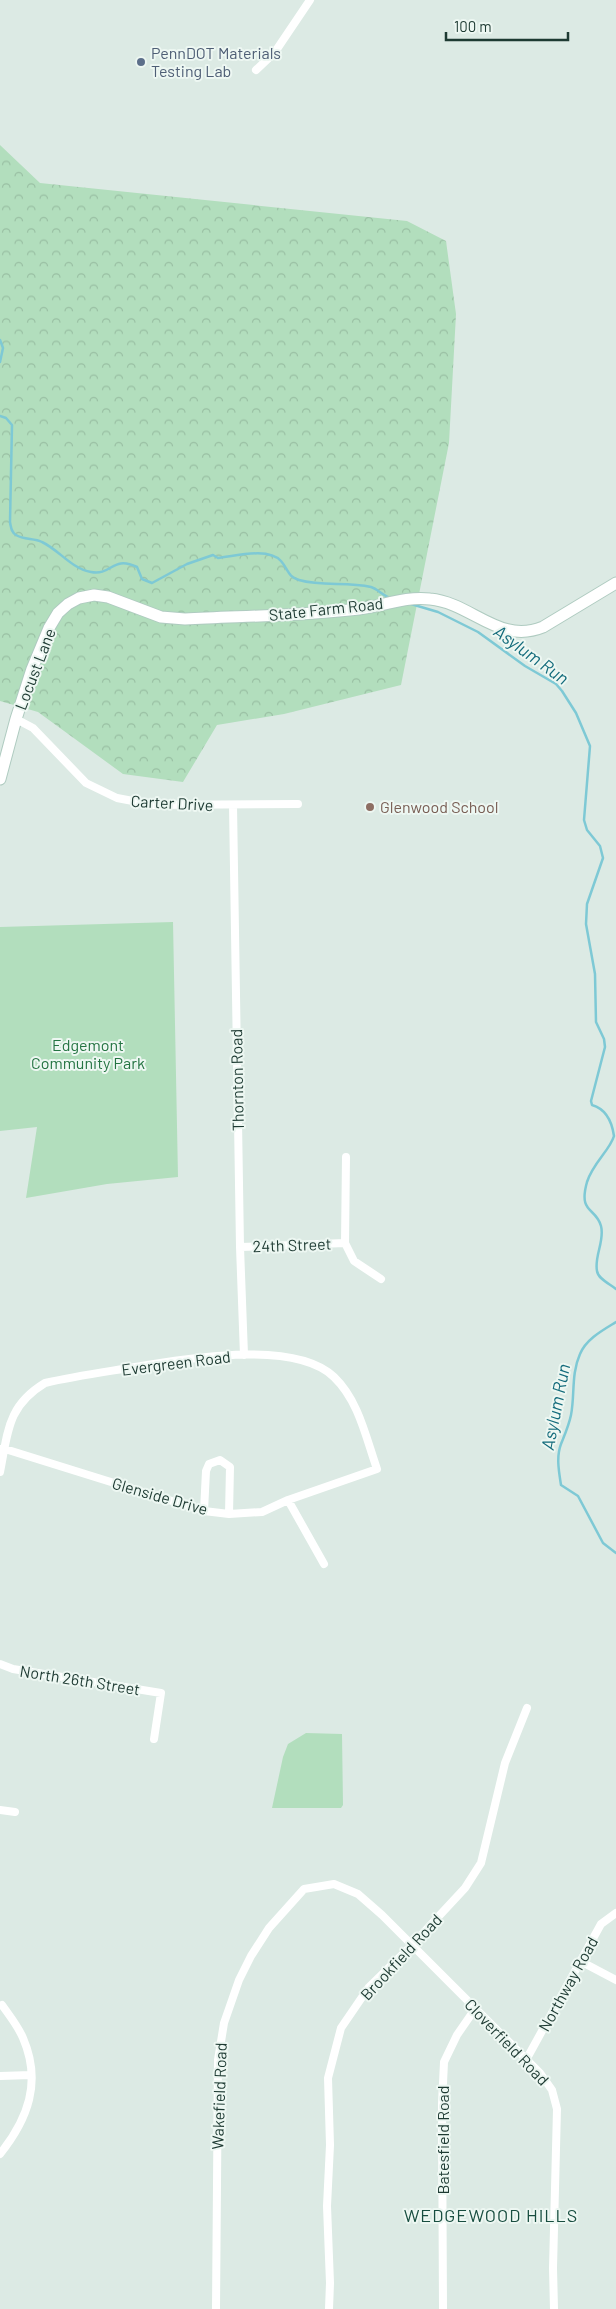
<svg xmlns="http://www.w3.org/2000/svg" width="616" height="2309" viewBox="0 0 616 2309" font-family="Barlow,sans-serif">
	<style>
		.forest { fill: url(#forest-crowns) }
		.park { fill: #b2debd }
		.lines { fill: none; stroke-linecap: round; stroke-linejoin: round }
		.stream { stroke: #7ec9d5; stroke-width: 2.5 }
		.secondary-casing { stroke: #afcbc0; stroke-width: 13 }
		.street { stroke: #fff; stroke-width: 8 }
		.secondary { stroke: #fff; stroke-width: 11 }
		.service-dot { fill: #5c6f8a; stroke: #edf7f2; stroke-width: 2 }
		.education-dot { fill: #8d6e63; stroke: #edf7f2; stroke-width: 2 }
		.labels { text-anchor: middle; stroke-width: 4; stroke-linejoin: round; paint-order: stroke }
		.service-label { font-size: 16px; fill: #4e5e75; stroke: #edf7f2; text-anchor: start }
		.street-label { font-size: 16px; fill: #1d3a32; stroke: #edf7f2 }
		.education-label { font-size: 16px; fill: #785e54; stroke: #edf7f2; text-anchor: start }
		.park-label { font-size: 16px; fill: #247442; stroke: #edf7f2 }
		.water-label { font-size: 18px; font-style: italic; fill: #136b7b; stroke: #edf7f2 }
		.neighbourhood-label { font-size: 18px; letter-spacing: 1px; fill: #184e40; stroke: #edf7f2 }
	</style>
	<defs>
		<pattern id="forest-crowns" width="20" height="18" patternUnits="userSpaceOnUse" patternTransform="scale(1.25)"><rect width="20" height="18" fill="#b2debd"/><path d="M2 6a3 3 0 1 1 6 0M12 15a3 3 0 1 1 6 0" fill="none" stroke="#99bfa3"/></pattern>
	</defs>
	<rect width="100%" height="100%" fill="#dceae4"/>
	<path class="forest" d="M0 145 40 183 407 221 446 241 456 314 449 443 401 685 284 714 217 725 183 782 123 774 38 712 0 701Z"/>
	<path class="park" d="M173 922 178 1177 107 1184 26 1198 37 1127 0 1131V927Z
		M306 1733 342 1734 343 1805 341 1808H272L283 1757 288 1744Z"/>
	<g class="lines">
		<path class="stream" d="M0 340 3 348 0 362
			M0 416 6 418 12 425 10 522C11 527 11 532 16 535 24 540 34 538 42 542 59 550 72 569 91 572 112 576 112 555 137 567L142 579 152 583 187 564 213 555 218 558C236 556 268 547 281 561 288 569 288 577 299 580 323 587 347 581 371 587 378 589 383 596 391 598
			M411 604 438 612 478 632 525 666 556 684 562 691 576 713 590 746 584 820 587 830 600 846 603 858 587 904 586 924 595 974 596 1022 604 1039 605 1047 591 1101 592 1105C606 1109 612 1122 614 1136 610 1150 593 1163 587 1182 578 1214 596 1207 601 1226 605 1241 594 1256 597 1271 598 1279 610 1284 616 1289
			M616 1322C603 1330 586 1339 580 1354 571 1374 575 1395 571 1415 569 1425 565 1434 561 1444 556 1457 559 1472 561 1485L578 1496 603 1543 616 1553"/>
		<g class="secondary-casing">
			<path id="secondary" d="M0 779 16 719 32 669 49 628 58 613 68 604 79 598 94 595 108 597 161 617 185 619C243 616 301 616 359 609 383 606 405 596 430 599 472 603 499 645 543 627L616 583"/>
		</g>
		<path class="street" d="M256 70 275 52 310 0
			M16 719 33 728 86 783 117 798 154 805 298 804
			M233 805 240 1247 244 1355
			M346 1157 345 1243 354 1261 381 1279
			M240 1247 345 1243
			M0 1449H5L204 1511 229 1514 262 1512 288 1500 377 1469C366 1438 359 1401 334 1377 294 1339 186 1359 135 1367 105 1372 75 1376 45 1383 7 1406 8 1432 0 1472
			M288 1500 324 1564
			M204 1511 206 1471 209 1464 220 1460 230 1467 229 1514
			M0 1664 13 1669 161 1693 154 1739
			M0 1810 15 1812
			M580 1961 616 1980
			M526 2060 601 1924 616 1913
			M0 2076 31 2075
			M0 2154C28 2119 42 2082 23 2038 18 2026 9 2015 2 2005
			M216 2309 218 2060 224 2023 239 1980 251 1956 269 1928 304 1889 334 1884 358 1894 382 1915 540 2073 552 2090 557 2109 553 2268 554 2309
			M329 2309 330 2283 327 2206 330 2145 328 2078 341 2028 369 1987 412 1945 465 1888 481 1863 505 1763 527 1708
			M443 2309 442 2104 444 2062 457 2035 475 2009"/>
		<use href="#secondary" class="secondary"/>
	</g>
	<circle class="service-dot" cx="141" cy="62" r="5"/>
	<circle class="education-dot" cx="370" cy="807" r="5"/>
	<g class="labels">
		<g class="service-label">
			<text x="151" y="59">PennDOT Materials<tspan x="151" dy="18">Testing Lab</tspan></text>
		</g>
		<g class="street-label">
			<text transform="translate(326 609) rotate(-6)" y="6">State Farm Road</text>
			<text transform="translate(35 669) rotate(-69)" y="6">Locust Lane</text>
			<text transform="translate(172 803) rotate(3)" y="6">Carter Drive</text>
			<text transform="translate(237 1080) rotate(-91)" y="6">Thornton Road</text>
			<text transform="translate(292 1245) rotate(-2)" y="6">24th Street</text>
			<text transform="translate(176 1363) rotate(-7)" y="6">Evergreen Road</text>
			<text transform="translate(160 1496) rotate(16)" y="6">Glenside Drive</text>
			<text transform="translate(80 1680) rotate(9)" y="6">North 26th Street</text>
			<text transform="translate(401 1957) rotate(-47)" y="6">Brookfield Road</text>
			<text transform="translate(568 1984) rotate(-61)" y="6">Northway Road</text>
			<text transform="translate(507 2042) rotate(46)" y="6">Cloverfield Road</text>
			<text transform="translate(219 2096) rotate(-88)" y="6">Wakefield Road</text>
			<text transform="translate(443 2140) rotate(-90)" y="6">Batesfield Road</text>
		</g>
		<g class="education-label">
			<text x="380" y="813">Glenwood School</text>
		</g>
		<g class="park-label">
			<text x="88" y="1051">Edgemont<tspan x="88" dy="18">Community Park</tspan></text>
		</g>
		<g class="water-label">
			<text transform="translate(531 655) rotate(36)" y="6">Asylum Run</text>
			<text transform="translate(556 1407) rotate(-79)" y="6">Asylum Run</text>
		</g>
		<g class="neighbourhood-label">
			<text x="491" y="2222">WEDGEWOOD HILLS</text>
		</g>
	</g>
	<path d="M446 32v8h122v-8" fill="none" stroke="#1d3a32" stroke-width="2.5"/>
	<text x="454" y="32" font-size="15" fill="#1d3a32" stroke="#edf7f2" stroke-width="4" paint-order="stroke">100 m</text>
</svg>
